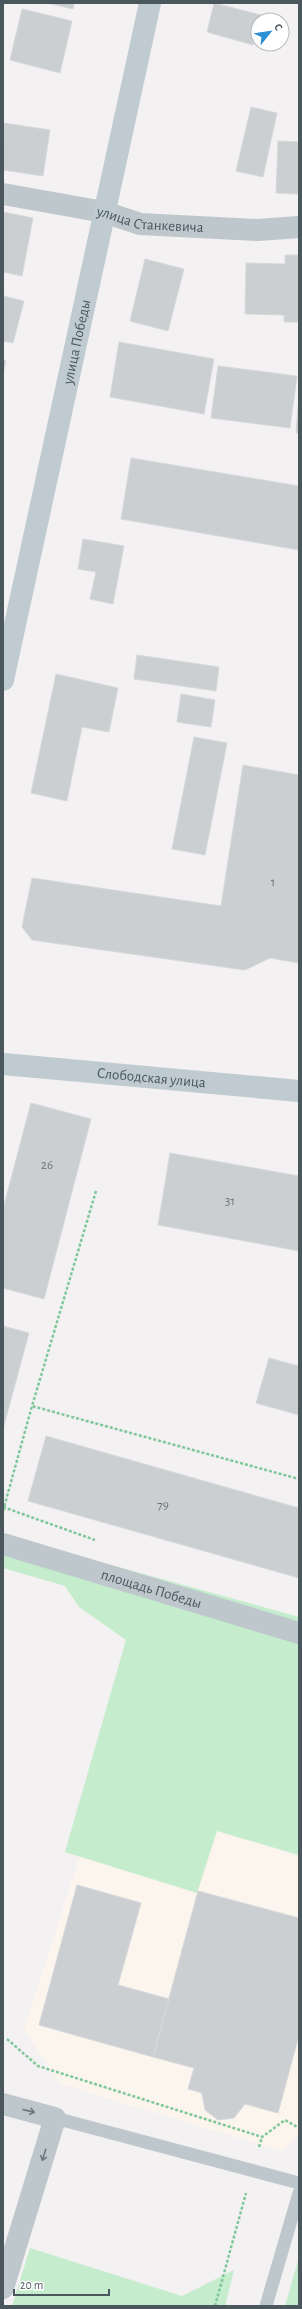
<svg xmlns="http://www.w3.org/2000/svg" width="302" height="2309" viewBox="0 0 302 2309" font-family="'Alegreya Sans',sans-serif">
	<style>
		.commercial { fill: #fbf5ed }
		.green { fill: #c4eccd }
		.building { fill: #cbcfd2; stroke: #d6d8dc }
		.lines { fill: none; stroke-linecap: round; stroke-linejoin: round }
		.path { stroke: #7fc798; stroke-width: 2.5; stroke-dasharray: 3 2; stroke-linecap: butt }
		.lane { stroke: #bec7cc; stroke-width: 13 }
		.street { stroke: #bec7cc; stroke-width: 22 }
		.secondary { stroke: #bfcad1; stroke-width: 22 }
		.oneway { stroke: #6d797e }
		.labels { text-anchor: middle; stroke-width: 3; stroke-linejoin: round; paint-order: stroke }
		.number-label { font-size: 13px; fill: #6a757a }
		.street-label { font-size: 15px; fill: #4a575d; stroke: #fff }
	</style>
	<rect width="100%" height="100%" fill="#f3f1f2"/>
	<path class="commercial" d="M127 1798 299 1857V2135L282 2151 60 2084 24 2030 91 1821Z"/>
	<path class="green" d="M3 1535 299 1617V1855L217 1831 197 1893 65 1852 126 1640 79 1607 65 1586 3 1568Z
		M30 2248 182 2296 234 2270 225 2306H12Z
		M299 2257V2306H285Z"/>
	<path class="building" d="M47 3H74L73 9Z
		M214 3 261 15 253 45 207 32Z
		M22 9 72 21 60 73 10 60Z
		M251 107 277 113 263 177 236 171Z
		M4 123 50 130 43 176 3 170Z
		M278 141 299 142V194L276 193Z
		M3 212 33 218 22 276 3 272Z
		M285 255H299V322H284V315L245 314 246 263 285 264Z
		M145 259 184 269 168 331 130 321Z
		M3 296 24 301 13 343 3 341Z
		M119 342 214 359 204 414 110 397Z
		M3 360 6 361 3 373Z
		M218 366 297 376 290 428 211 418Z
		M299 396V433H296Z
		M131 458 299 486V550L121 519Z
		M83 539 124 546 113 604 90 599 96 572 78 569Z
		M137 655 219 667 216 691 134 679Z
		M56 674 118 688 109 732 82 727 67 801 31 793Z
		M181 694 215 700 211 727 177 722Z
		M194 737 227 743 205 855 172 849Z
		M243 765 299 775V963L270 958 245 970 32 940 22 927 32 878 221 906Z
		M31 1103 91 1119 44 1299 3 1288V1209Z
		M170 1153 299 1176V1251L158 1225Z
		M3 1326 29 1333 3 1429Z
		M269 1358 299 1366V1415L256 1403Z
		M46 1436 299 1508V1578L28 1501Z
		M77 1885 141 1903 118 1985 169 1999 153 2057 39 2025Z
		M198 1891 299 1918V2035L278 2113 245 2104 234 2118 218 2120 205 2110 202 2093 188 2089 194 2068 153 2057Z"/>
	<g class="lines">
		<path class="path" d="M96 1191 32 1406 299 1479
			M3 1507 95 1540
			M3 1511 32 1406
			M7 2039 38 2066 262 2137 285 2120 299 2128
			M259 2147 262 2137
			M215 2306 246 2193"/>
		<path class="lane" d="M55 2118 299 2183
			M266 2306 299 2193"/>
		<g class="street">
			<path id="s1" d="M3 194 104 212 140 224 258 230 299 227"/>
			<path id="s2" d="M3 1544 299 1633"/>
			<path d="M3 2104 55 2118 3 2288"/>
		</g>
		<g class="secondary">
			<path id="s3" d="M3 680 150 3"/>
			<path id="s4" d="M3 1064 299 1091"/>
		</g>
	</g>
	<defs><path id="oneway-shaft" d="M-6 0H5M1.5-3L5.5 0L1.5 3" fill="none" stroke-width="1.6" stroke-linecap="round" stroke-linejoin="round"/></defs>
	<g class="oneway">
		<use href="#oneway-shaft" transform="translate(29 2111) rotate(13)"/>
		<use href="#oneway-shaft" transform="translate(44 2155) rotate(107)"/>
	</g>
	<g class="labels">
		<g class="number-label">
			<text x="273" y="886">1</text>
			<text x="47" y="1169">26</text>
			<text x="230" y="1205">31</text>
			<text x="163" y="1509">79</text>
		</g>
		<g class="street-label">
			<text dy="5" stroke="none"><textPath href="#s1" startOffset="150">улица Станкевича</textPath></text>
			<text dy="5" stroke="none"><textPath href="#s3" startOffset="346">улица Победы</textPath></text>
			<text dy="5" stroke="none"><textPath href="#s4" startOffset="149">Слободская улица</textPath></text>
			<text dy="5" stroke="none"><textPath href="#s2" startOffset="155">площадь Победы</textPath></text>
		</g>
	</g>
	<rect width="302" height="2309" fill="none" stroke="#4a575d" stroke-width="8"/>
	<g transform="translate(270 32) rotate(60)"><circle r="19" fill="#ffffff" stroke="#b7bcbe"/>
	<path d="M0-3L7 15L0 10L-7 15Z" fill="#2a91d5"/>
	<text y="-6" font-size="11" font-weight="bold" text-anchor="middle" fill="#4a575d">С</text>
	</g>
	<path d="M14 2289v6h95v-6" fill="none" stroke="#4a575d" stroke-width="2"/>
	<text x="20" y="2289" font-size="12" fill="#4a575d" stroke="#ffffff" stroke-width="3" paint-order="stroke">20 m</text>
</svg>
